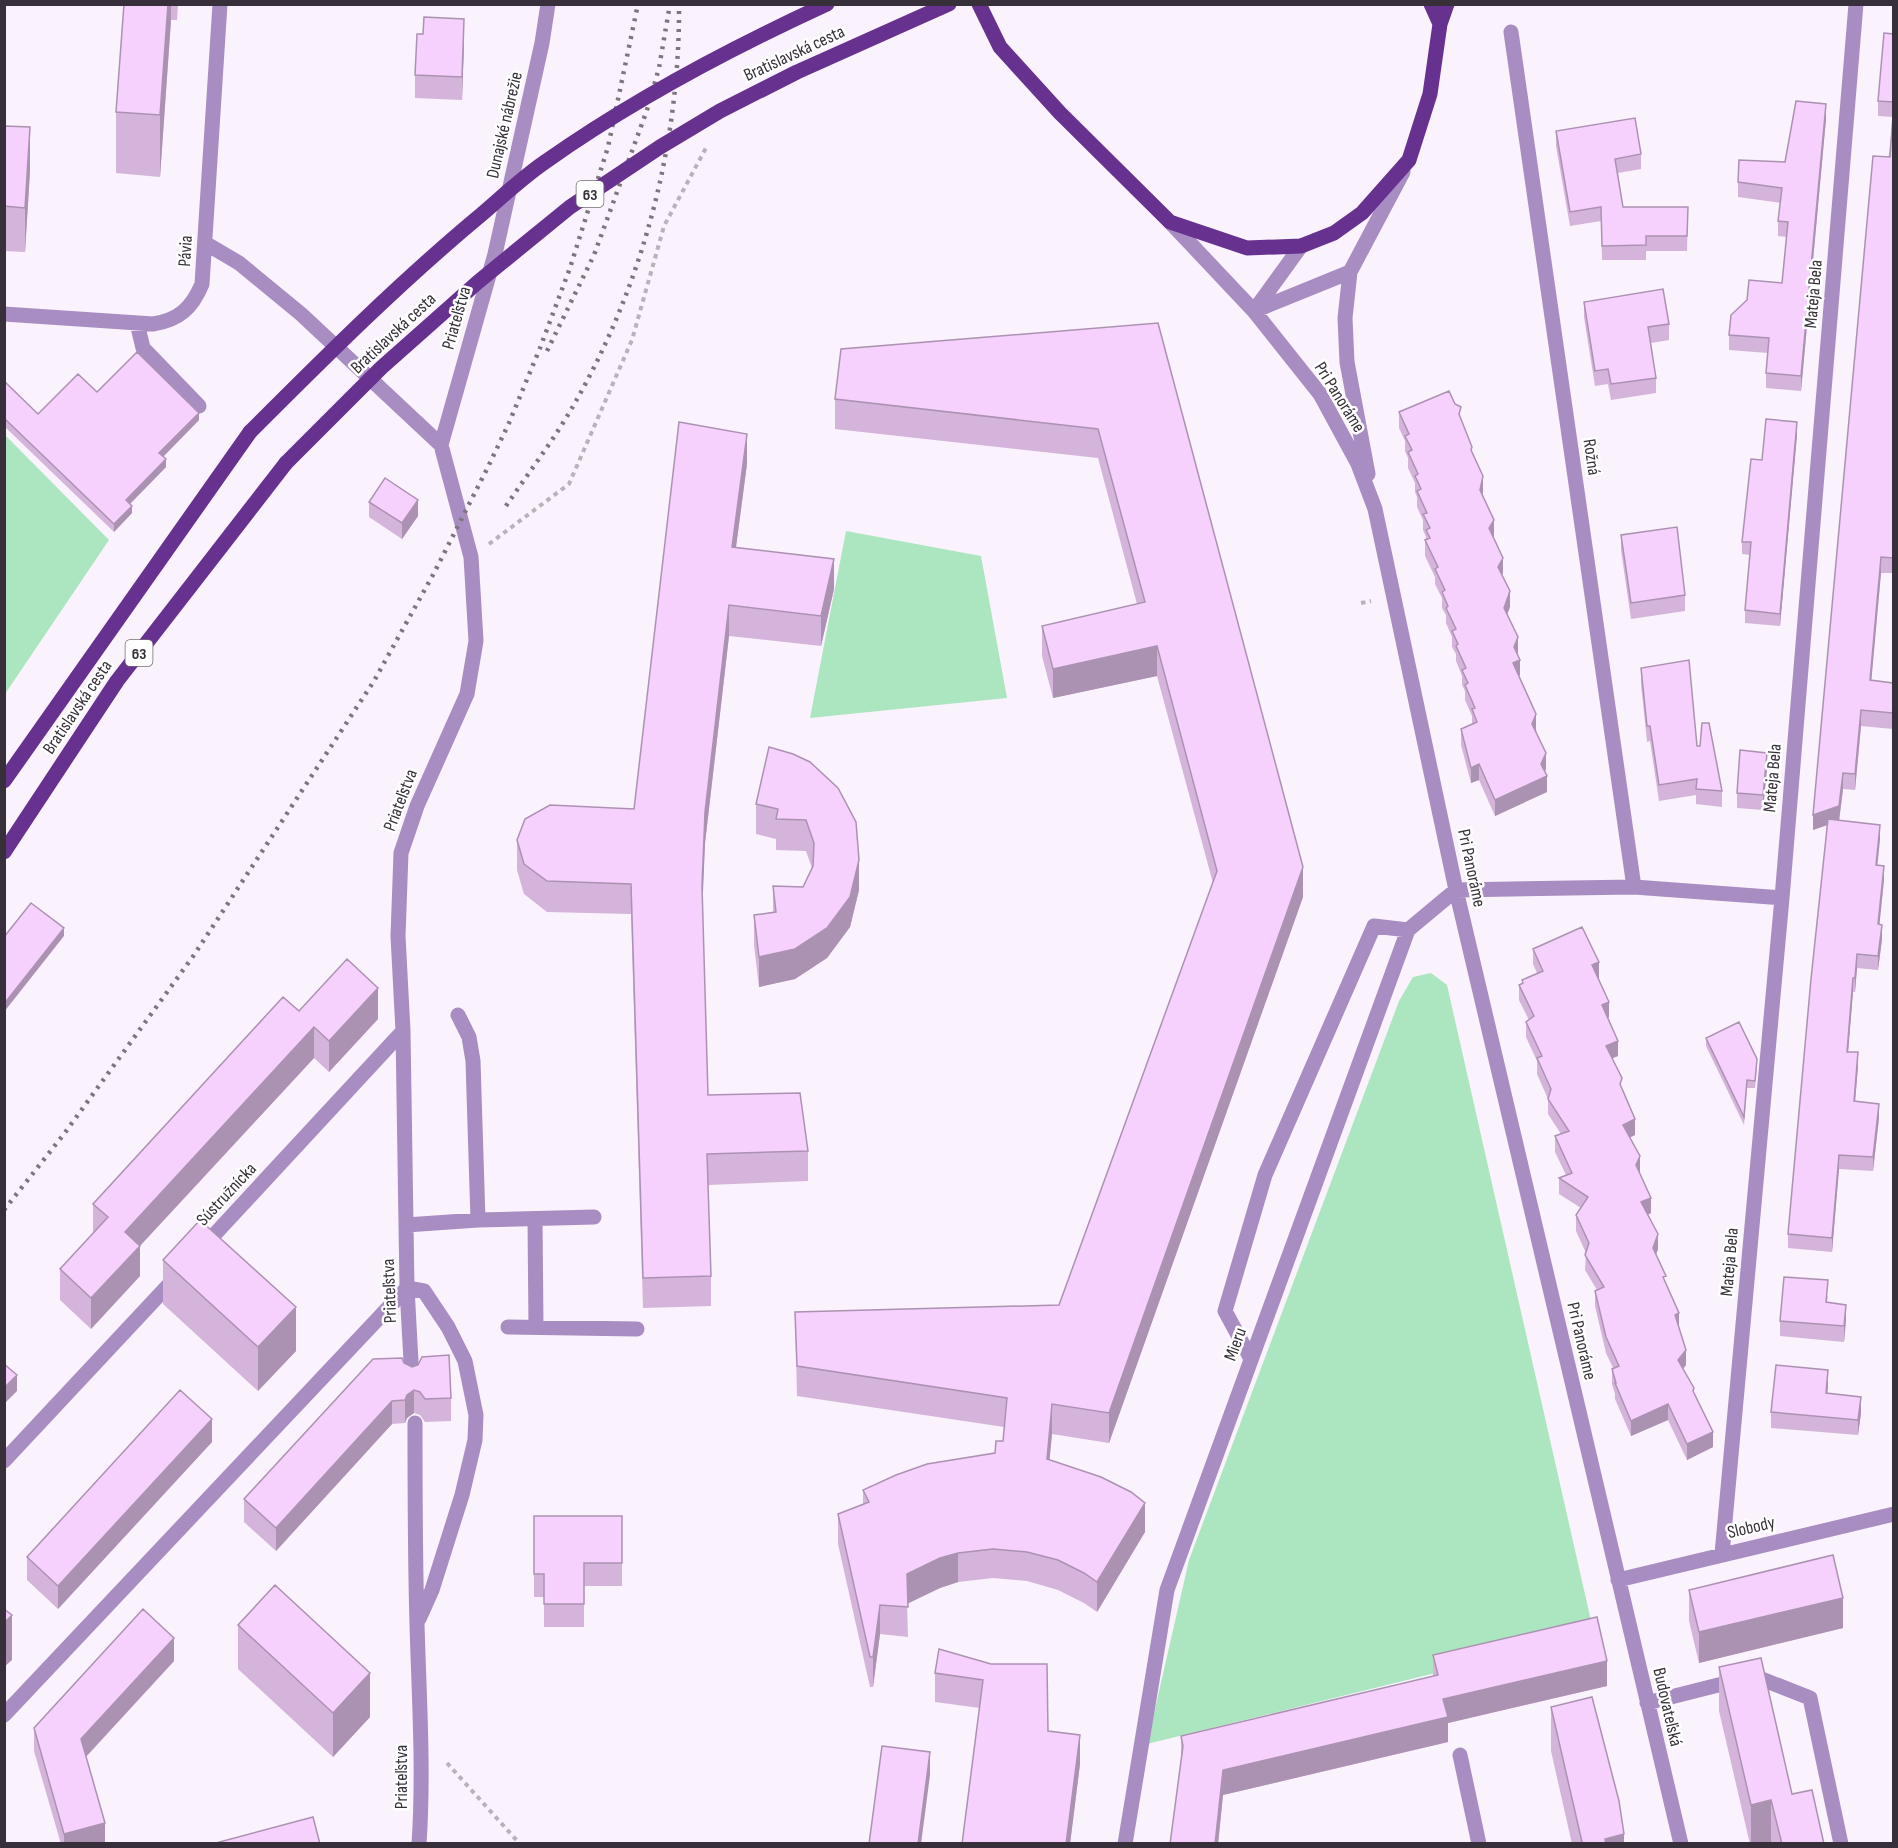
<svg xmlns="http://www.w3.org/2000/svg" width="1898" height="1848" viewBox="0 0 1898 1848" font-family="'Sofia Sans Condensed',sans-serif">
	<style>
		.green { fill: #ace6c0 }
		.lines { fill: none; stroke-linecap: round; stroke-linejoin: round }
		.path { stroke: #b9b1bb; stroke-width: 4; stroke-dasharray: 4.5 4.5; stroke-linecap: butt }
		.minor { stroke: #a78dc1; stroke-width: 15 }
		.major { stroke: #673190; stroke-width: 15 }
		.rail { stroke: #7d757f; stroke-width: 4.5; stroke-dasharray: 3 6; stroke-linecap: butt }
		.major-bridge { stroke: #673190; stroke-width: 15 }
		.wall { fill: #d4b4da }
		.shaded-wall { fill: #ac92b2 }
		.building { fill: #f6d1fe; stroke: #ac92b2; stroke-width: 1.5 }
		.labels { text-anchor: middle; stroke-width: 5; stroke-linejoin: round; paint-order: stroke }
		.shield { fill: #fff; stroke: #736d74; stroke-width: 1.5 }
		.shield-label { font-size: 16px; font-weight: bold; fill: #372f39 }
		.street-label { font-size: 18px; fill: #372f39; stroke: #fff }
	</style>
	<rect width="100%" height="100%" fill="#faf2fc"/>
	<path class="green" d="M5 435 109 540 5 694Z
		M846 531 981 556 1007 698 810 718Z
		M1431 973 1447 985 1594 1634 1147 1744 1189 1560 1399 1001 1413 977Z"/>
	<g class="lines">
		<path class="path" d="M489 544 569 484 632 340 664 226 707 146
			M1361 603 1371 601
			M447 1763 520 1844"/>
		<path class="minor" d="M1511 32 1634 887
			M1170 222 1254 311 1320 394 1358 464 1375 509 1456 890 1681 1844
			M205 243 239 263 301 314 441 445
			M1254 311 1350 272
			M1254 311 1301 246
			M4 314 153 324C179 320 192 308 202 284L220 4
			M137 323 143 348 199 406
			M1368 474 1347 362 1345 318 1350 272 1403 172
			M1456 890 1634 887 1782 898
			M535 1219 536 1327
			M478 1220 594 1217
			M406 1225 478 1220 473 1061 469 1037 458 1015
			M202 1248 403 1031
			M407 1288 424 1291 448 1327 465 1361 476 1415 475 1440 462 1495 432 1590 419 1619
			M508 1327 637 1329
			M1251 1359 1225 1311 1265 1175 1374 926 1408 930
			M412 1380 407 1288 403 1031 398 936 401 853 417 806 467 694 476 641 471 557 441 445 495 254 542 43 548 4
			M415 1423C415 1490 415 1557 417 1624 419 1697 424 1770 419 1844
			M4 1461 176 1277
			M1722 1554 1782 898 1856 4
			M1618 1580 1894 1514
			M1647 1703 1754 1676 1810 1698 1841 1844
			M4 1715 407 1288
			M1460 1755 1479 1844
			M1125 1844 1167 1590 1408 930 1456 890"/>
		<path class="major" d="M979 4 1000 47 1060 113 1170 222 1247 248 1301 246 1334 233 1362 213 1409 160 1430 94 1440 24 1447 4
			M1431 4 1440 24
			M4 781 250 432
			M4 852 117 681 286 463"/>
		<path class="rail" d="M547 351 594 255 647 110 659 68 670 4
			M506 506C529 472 556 437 576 401 644 281 680 142 679 4
			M4 1210 64 1134 194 955 374 681 434 573 487 469 509 423 540 348 570 268 608 147 638 4"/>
		<path class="major-bridge" d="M250 432C325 357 400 282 482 214 503 196 523 177 545 162 634 99 729 49 827 4
			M286 463 381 368 478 282 570 207 660 147 720 111 797 72 949 4"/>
	</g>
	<path class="wall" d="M124 4H178L177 20H171L160 177 116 173V112Z
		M1893 34V573H1881L1871 680 1893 683V729L1861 726 1855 790 1843 789 1839 821 1880 839 1877 865 1884 880 1879 924 1882 939 1878 970 1857 968 1855 992H1853L1848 1052 1858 1066 1855 1101 1879 1118 1873 1171 1839 1169 1832 1252 1788 1248V1234L1827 825 1813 830 1893 117 1878 116V101Z
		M464 42 462 100 415 98V75Z
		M1826 119 1801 391 1766 388V373L1768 353 1729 350V335L1782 283 1787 237 1778 236V221L1781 203 1738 197V182L1785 162Z
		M4 126 30 171 25 252 4 251Z
		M1556 131 1641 154V169L1618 173 1623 207H1688L1687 251H1646V260H1602L1601 221 1570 226 1556 146Z
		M1584 302 1669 324V340L1651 343 1656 378V393L1611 400 1608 384 1595 386 1584 317Z
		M1158 323 1303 897 1109 1443 1052 1434 1049 1459 1145 1532 1097 1612 1084 1603 1058 1590 1027 1581 993 1578 958 1582 940 1588 907 1603 908 1637 880 1634 873 1687H870L838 1544V1514L863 1504V1490L995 1453 1003 1441 1004 1427 797 1396 795 1312 1059 1305 1213 883 1157 676 1053 698 1042 656V626L1137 604 1098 458 835 429V399Z
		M4 381 38 414 97 392 199 420 163 457 166 467 130 504 132 513 114 532 4 426Z
		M1399 412 1461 420 1483 492V495L1494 536 1493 537 1503 573 1502 574 1510 607 1507 614 1518 653 1517 655 1520 675 1519 676 1536 729 1546 769 1545 772 1547 792 1495 816 1479 780 1471 783 1461 745V729L1472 724V716L1465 700V691L1462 685V676L1456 661V654L1452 647V637L1446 623V615L1442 608V598L1435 584V577L1425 556V540L1426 539V537L1423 530V520L1417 507V497L1415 492V483L1408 468V458L1405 451V441L1399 428Z
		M1797 435 1780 626 1745 623V610L1750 555 1742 554V542L1762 460Z
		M747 464 736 547 834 589 821 646 729 636 705 843 702 905 708 1095 808 1151V1181L708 1185 711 1276V1306L643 1308 631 914 547 912 524 894 517 870V840L634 809Z
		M369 502 418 516 402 539 369 517Z
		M1621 535 1685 595V611L1631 619 1621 550Z
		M1641 668 1697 746 1722 791V807L1696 804V795L1659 801 1650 741 1647 742 1641 684Z
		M769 747 859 890 850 927 827 958 795 979 759 987 754 945V915L773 912V886L803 887 812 868 806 851 776 850V839L756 834V804Z
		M1767 768 1763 810 1737 808V793Z
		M1533 949 1599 978 1609 1017 1608 1018 1618 1056 1612 1058 1635 1135 1630 1137 1640 1171 1639 1173 1651 1213 1648 1215 1658 1249 1656 1254 1679 1328 1686 1365 1683 1369 1694 1393 1713 1447 1687 1460 1668 1420 1631 1436 1615 1399V1394L1612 1384V1369L1613 1368 1606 1353 1595 1306V1291L1597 1290 1585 1270 1586 1253 1576 1231V1215L1581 1208 1559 1194V1178L1566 1175 1555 1152V1136L1561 1134 1548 1114V1099L1537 1074V1061L1526 1037V1022L1529 1020 1519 1000V985L1522 983V980L1537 973 1533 964Z
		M299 1011 378 1019 329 1072 314 1058 140 1246V1276L91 1329 60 1300V1269L93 1234V1204Z
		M1706 1038 1757 1067 1755 1088H1747L1744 1125 1706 1046Z
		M163 1260 296 1351 258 1391 163 1304Z
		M1828 1296 1827 1302 1846 1320 1844 1342 1780 1336V1321Z
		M404 1363 412 1367 451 1398V1421L425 1422 420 1415 414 1413 407 1418 405 1423 392 1424 276 1551 244 1522V1499Z
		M1828 1386 1827 1393 1861 1413 1858 1435 1771 1428V1412Z
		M212 1442 58 1609 27 1580V1557Z
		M534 1516H622V1586H584V1627H544V1597H534Z
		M1689 1590 1843 1628 1699 1663 1689 1621Z
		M238 1625 370 1717 333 1757 238 1669Z
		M1433 1655 1607 1686 1448 1723V1742L1223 1795 1218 1844H1170L1181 1760V1736L1433 1676Z
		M174 1661 86 1757 105 1844H61L34 1751V1728Z
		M991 1664 1048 1731 1080 1764 1070 1844H962L980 1708 935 1702V1673Z
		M1719 1667 1792 1794 1824 1844H1750L1719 1711Z
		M1551 1707 1624 1844H1572L1551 1751Z"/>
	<path class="shaded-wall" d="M168 4H171V20L160 177V115Z
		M464 19V42L462 100V77Z
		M1826 104V119L1801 391V376Z
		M30 127V171L25 252V208Z
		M199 413V420L159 461V453Z
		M1797 422V435L1780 626V614Z
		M747 434V464L732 577V547Z
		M166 459V467L126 508V500Z
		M1483 476V492L1480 505V490Z
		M418 500V516L402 539V523Z
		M132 506V513L114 532V524Z
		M1494 520V536L1489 544V528Z
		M1881 557V573L1870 696V680Z
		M1503 558V573L1498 582V567Z
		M834 559V589L821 646V616Z
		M1510 591V607L1504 623V608Z
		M729 605V636L705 843 702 917V886L705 812Z
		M1518 637V653L1514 662 1520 660V675L1513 678 1514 647Z
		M1157 646V676L1053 698V669Z
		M1861 710V726L1855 790V774Z
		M1536 714V729L1532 739V724Z
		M1546 753V769L1541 779 1547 776V792L1495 816V800L1541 764Z
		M1767 753V768L1763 810V795Z
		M1479 764V780L1471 783V768Z
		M1843 773V789L1839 821 1813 830V815Z
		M1880 825V839L1876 879V865Z
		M859 860V890L850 927 827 958 795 979 759 987V957Z
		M1884 866V880L1878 939V924Z
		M1303 867V897L1109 1443V1413Z
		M1882 925V939L1878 970V956Z
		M64 928V936L4 1012V1004Z
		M1857 954V968L1855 992V978Z
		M1599 962V978L1592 981V965Z
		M1853 978V992L1847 1066V1052Z
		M378 988V1019L329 1072V1041Z
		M1609 1002V1017L1602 1020V1005Z
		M314 1027V1058L125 1262V1232Z
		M1618 1041V1056L1606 1061V1046Z
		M1858 1052V1066L1854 1115V1101Z
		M1879 1104V1118L1873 1171V1157Z
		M1635 1119V1135L1623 1141V1125Z
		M1839 1155V1169L1832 1252V1238Z
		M1640 1156V1171L1636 1181V1165Z
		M1651 1198V1213L1641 1217V1202Z
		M1658 1234V1249L1653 1263V1248Z
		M140 1246V1276L91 1329V1298Z
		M1846 1305V1320L1844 1342V1326Z
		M296 1307V1351L258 1391V1347Z
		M1679 1313V1328L1675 1315Z
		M1686 1350V1365L1678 1375V1360Z
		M1828 1370V1386L1826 1409V1393Z
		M17 1375V1391L4 1404V1388Z
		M414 1390V1413L407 1418 405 1423V1400L407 1395Z
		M1861 1397V1413L1858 1435V1420Z
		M392 1401V1424L276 1551V1528Z
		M1052 1404V1434L1047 1488V1459Z
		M1668 1404V1420L1631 1436V1421Z
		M212 1419V1442L58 1609V1586Z
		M1713 1432V1447L1687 1460V1444Z
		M1145 1503V1532L1097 1612V1582Z
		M958 1553V1582L940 1588 907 1604V1574L940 1558Z
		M1843 1598V1628L1699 1663V1632Z
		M880 1605V1634L873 1687V1657Z
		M12 1615V1660L4 1667V1623Z
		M174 1638V1661L81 1762V1739Z
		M1607 1661V1686L1448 1723V1742L1223 1795 1218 1844H1215L1223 1770 1443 1699Z
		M370 1673V1717L333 1757V1713Z
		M1080 1735V1764L1070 1844H1066Z
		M930 1752V1775L921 1844H918Z
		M1771 1800V1844H1751V1805Z
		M105 1823V1844H64V1834Z
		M1624 1834V1844H1605V1839Z"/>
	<path class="building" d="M124 4H168L160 115 116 112Z
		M424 17 464 19 462 77 415 75 417 34H423Z
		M1884 33 1893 34V102L1878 101Z
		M1796 101 1826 104 1801 376 1766 373 1769 338 1729 335 1731 315 1747 300 1749 280 1782 283 1788 222 1778 221 1782 188 1738 182 1739 160 1785 162Z
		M1893 116V558L1881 557 1870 680 1893 683V713L1861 710 1855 774 1843 773 1839 806 1813 815 1873 156 1890 157Z
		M1635 118 1641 154 1615 159 1623 207H1688L1687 236H1646V245L1602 246 1601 207 1570 212 1556 131Z
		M4 126 30 127 25 208 4 206Z
		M1663 289 1669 324 1648 327 1656 378 1611 384 1608 369 1595 371 1584 302Z
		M1158 323 1303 867 1109 1413 1052 1404 1047 1459 1101 1477 1131 1492 1145 1503 1097 1582 1084 1573 1058 1560 1027 1552 993 1549 958 1553 940 1558 907 1574 908 1607 880 1605 873 1657H870L838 1514 869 1502 863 1490 896 1475 927 1464 995 1453 996 1441H1003L1007 1398 797 1366 795 1312 1059 1305 1217 871 1157 646 1053 669 1042 626 1145 602 1098 429 835 399 841 349Z
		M137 352 199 413 159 453 166 459 126 500 132 506 114 524 4 418V381L38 414 78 374 97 392Z
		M1449 391 1455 404 1461 407 1459 414 1472 447 1471 450 1483 476 1480 490 1494 520 1489 528 1503 558 1498 567 1510 591 1504 608 1518 637 1514 647 1520 660 1513 663 1536 714 1532 724 1546 753 1541 764 1547 776 1495 800 1479 764 1471 768 1461 729 1477 722 1472 709 1475 708 1465 685 1468 683 1462 670 1466 668 1456 646 1458 644 1452 631 1456 629 1446 608 1448 606 1442 592 1445 590 1435 569 1438 567 1425 540 1430 538 1426 530 1430 528 1423 514 1427 513 1417 491 1421 489 1415 476 1418 474 1408 452 1412 450 1405 436 1409 434 1399 412Z
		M1766 419 1797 422 1780 614 1745 610 1751 542H1742L1751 459 1762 460Z
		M679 422 747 434 732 547 834 559 821 616 729 605 705 812 702 886 708 1095 800 1093 808 1151 707 1154 711 1276 643 1278 631 884 547 881 524 864 517 840 525 819 550 805 634 809Z
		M385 478 418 500 402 523 369 502Z
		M1677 527 1685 595 1631 603 1621 535Z
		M1689 660 1697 746H1700L1702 723H1709L1722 791 1696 789 1697 779 1659 785 1650 726H1647L1641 668Z
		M769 747 793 754 810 762 838 788 856 822 859 860 850 897 827 928 795 949 759 957 754 915 776 912 773 886 803 887 813 866 814 843 806 820 776 819 778 809 756 804Z
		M1740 750 1767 753 1763 795 1737 793Z
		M1828 819 1880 825 1876 865 1884 866 1878 924 1882 925 1878 956 1857 954 1855 978H1853L1847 1052H1858L1854 1101 1879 1104 1873 1157 1839 1155 1832 1238 1788 1234 1811 979Z
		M31 903 64 928 4 1004V937Z
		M1582 927 1599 962 1592 965 1609 1002 1602 1005 1618 1041 1606 1046 1622 1078 1620 1084 1635 1119 1623 1125 1640 1156 1636 1165 1651 1198 1641 1202 1658 1234 1653 1248 1666 1276 1663 1277 1679 1313 1675 1315 1686 1350 1678 1360 1694 1388 1693 1391 1713 1432 1687 1444 1668 1404 1631 1421 1615 1383H1616L1612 1369 1619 1366 1606 1337 1595 1291 1604 1287 1585 1255 1589 1243 1576 1215 1588 1197 1559 1178 1572 1173 1555 1136 1569 1131 1548 1099 1551 1089 1537 1058 1542 1056 1526 1022 1534 1016 1519 985 1523 983 1522 980 1543 971 1533 949Z
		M347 959 378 988 329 1041 314 1027 125 1232 140 1246 91 1298 60 1269 108 1217 93 1204 283 997 299 1011Z
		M1739 1022 1757 1059 1755 1081 1747 1080 1744 1117 1706 1038Z
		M200 1220 296 1307 258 1347 163 1260Z
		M1784 1277 1828 1280 1826 1302 1846 1305 1844 1326 1780 1321Z
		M449 1355 451 1398 425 1399 420 1392 414 1390 407 1395 405 1400 392 1401 276 1528 244 1499 373 1359 402 1358 404 1363 412 1367 418 1365 422 1357Z
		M4 1364 17 1375 4 1388Z
		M1776 1365 1828 1370 1826 1393 1861 1397 1858 1420 1771 1412Z
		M180 1390 212 1419 58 1586 27 1557Z
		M534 1516H622V1563H584V1604H544V1574H534Z
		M1833 1555 1843 1598 1699 1632 1689 1590Z
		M275 1585 370 1673 333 1713 238 1625Z
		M4 1609 12 1615 4 1623Z
		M143 1609 174 1638 81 1739 105 1823 64 1834 34 1728Z
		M1597 1617 1607 1661 1443 1699 1448 1717 1223 1770 1215 1844H1170L1183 1746 1181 1736 1438 1675 1433 1655Z
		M939 1649 991 1664H1047L1048 1731 1080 1735 1066 1844H962L983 1680 935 1673Z
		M1761 1658 1792 1794 1812 1790 1824 1844H1782L1771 1800 1751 1805 1719 1667Z
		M1592 1697 1619 1801 1624 1834 1605 1839 1606 1844H1576L1582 1842 1551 1707Z
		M882 1746 930 1752 918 1844H869Z
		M313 1817 320 1844H212Z"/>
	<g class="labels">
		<g class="shield">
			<rect x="576.5" y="181" width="27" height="26" rx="4.5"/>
			<rect x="125.5" y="640" width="27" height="26" rx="4.5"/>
		</g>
		<g class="shield-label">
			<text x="590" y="200">63</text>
			<text x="139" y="659">63</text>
		</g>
		<g class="street-label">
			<text transform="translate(794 53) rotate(-25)" y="6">Bratislavská cesta</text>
			<text transform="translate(504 125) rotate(-77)" y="6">Dunajské nábrežie</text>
			<text transform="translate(185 251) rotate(-86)" y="6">Pávia</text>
			<text transform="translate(1813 294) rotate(-85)" y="6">Mateja Bela</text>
			<text transform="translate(456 318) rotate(-74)" y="6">Priateľstva</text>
			<text transform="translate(393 333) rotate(-43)" y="6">Bratislavská cesta</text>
			<text transform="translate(1340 397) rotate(58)" y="6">Pri Panoráme</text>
			<text transform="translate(1592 457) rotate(82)" y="6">Rožná</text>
			<text transform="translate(77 707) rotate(-56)" y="6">Bratislavská cesta</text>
			<text transform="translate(1772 778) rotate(-85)" y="6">Mateja Bela</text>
			<text transform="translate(400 800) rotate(-69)" y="6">Priateľstva</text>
			<text transform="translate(1472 868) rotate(78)" y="6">Pri Panoráme</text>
			<text transform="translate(226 1194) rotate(-47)" y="6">Sústružnícka</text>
			<text transform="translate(1729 1262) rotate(-85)" y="6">Mateja Bela</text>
			<text transform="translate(389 1291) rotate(-92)" y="6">Priateľstva</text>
			<text transform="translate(1582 1341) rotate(77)" y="6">Pri Panoráme</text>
			<text transform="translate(1235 1344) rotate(-70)" y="6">Mieru</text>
			<text transform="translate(1751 1527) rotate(-13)" y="6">Slobody</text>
			<text transform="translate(1668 1707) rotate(77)" y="6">Budovateľská</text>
			<text transform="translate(401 1777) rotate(-90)" y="6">Priateľstva</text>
		</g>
	</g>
	<rect width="1898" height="1848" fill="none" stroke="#372f39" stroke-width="12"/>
</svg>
